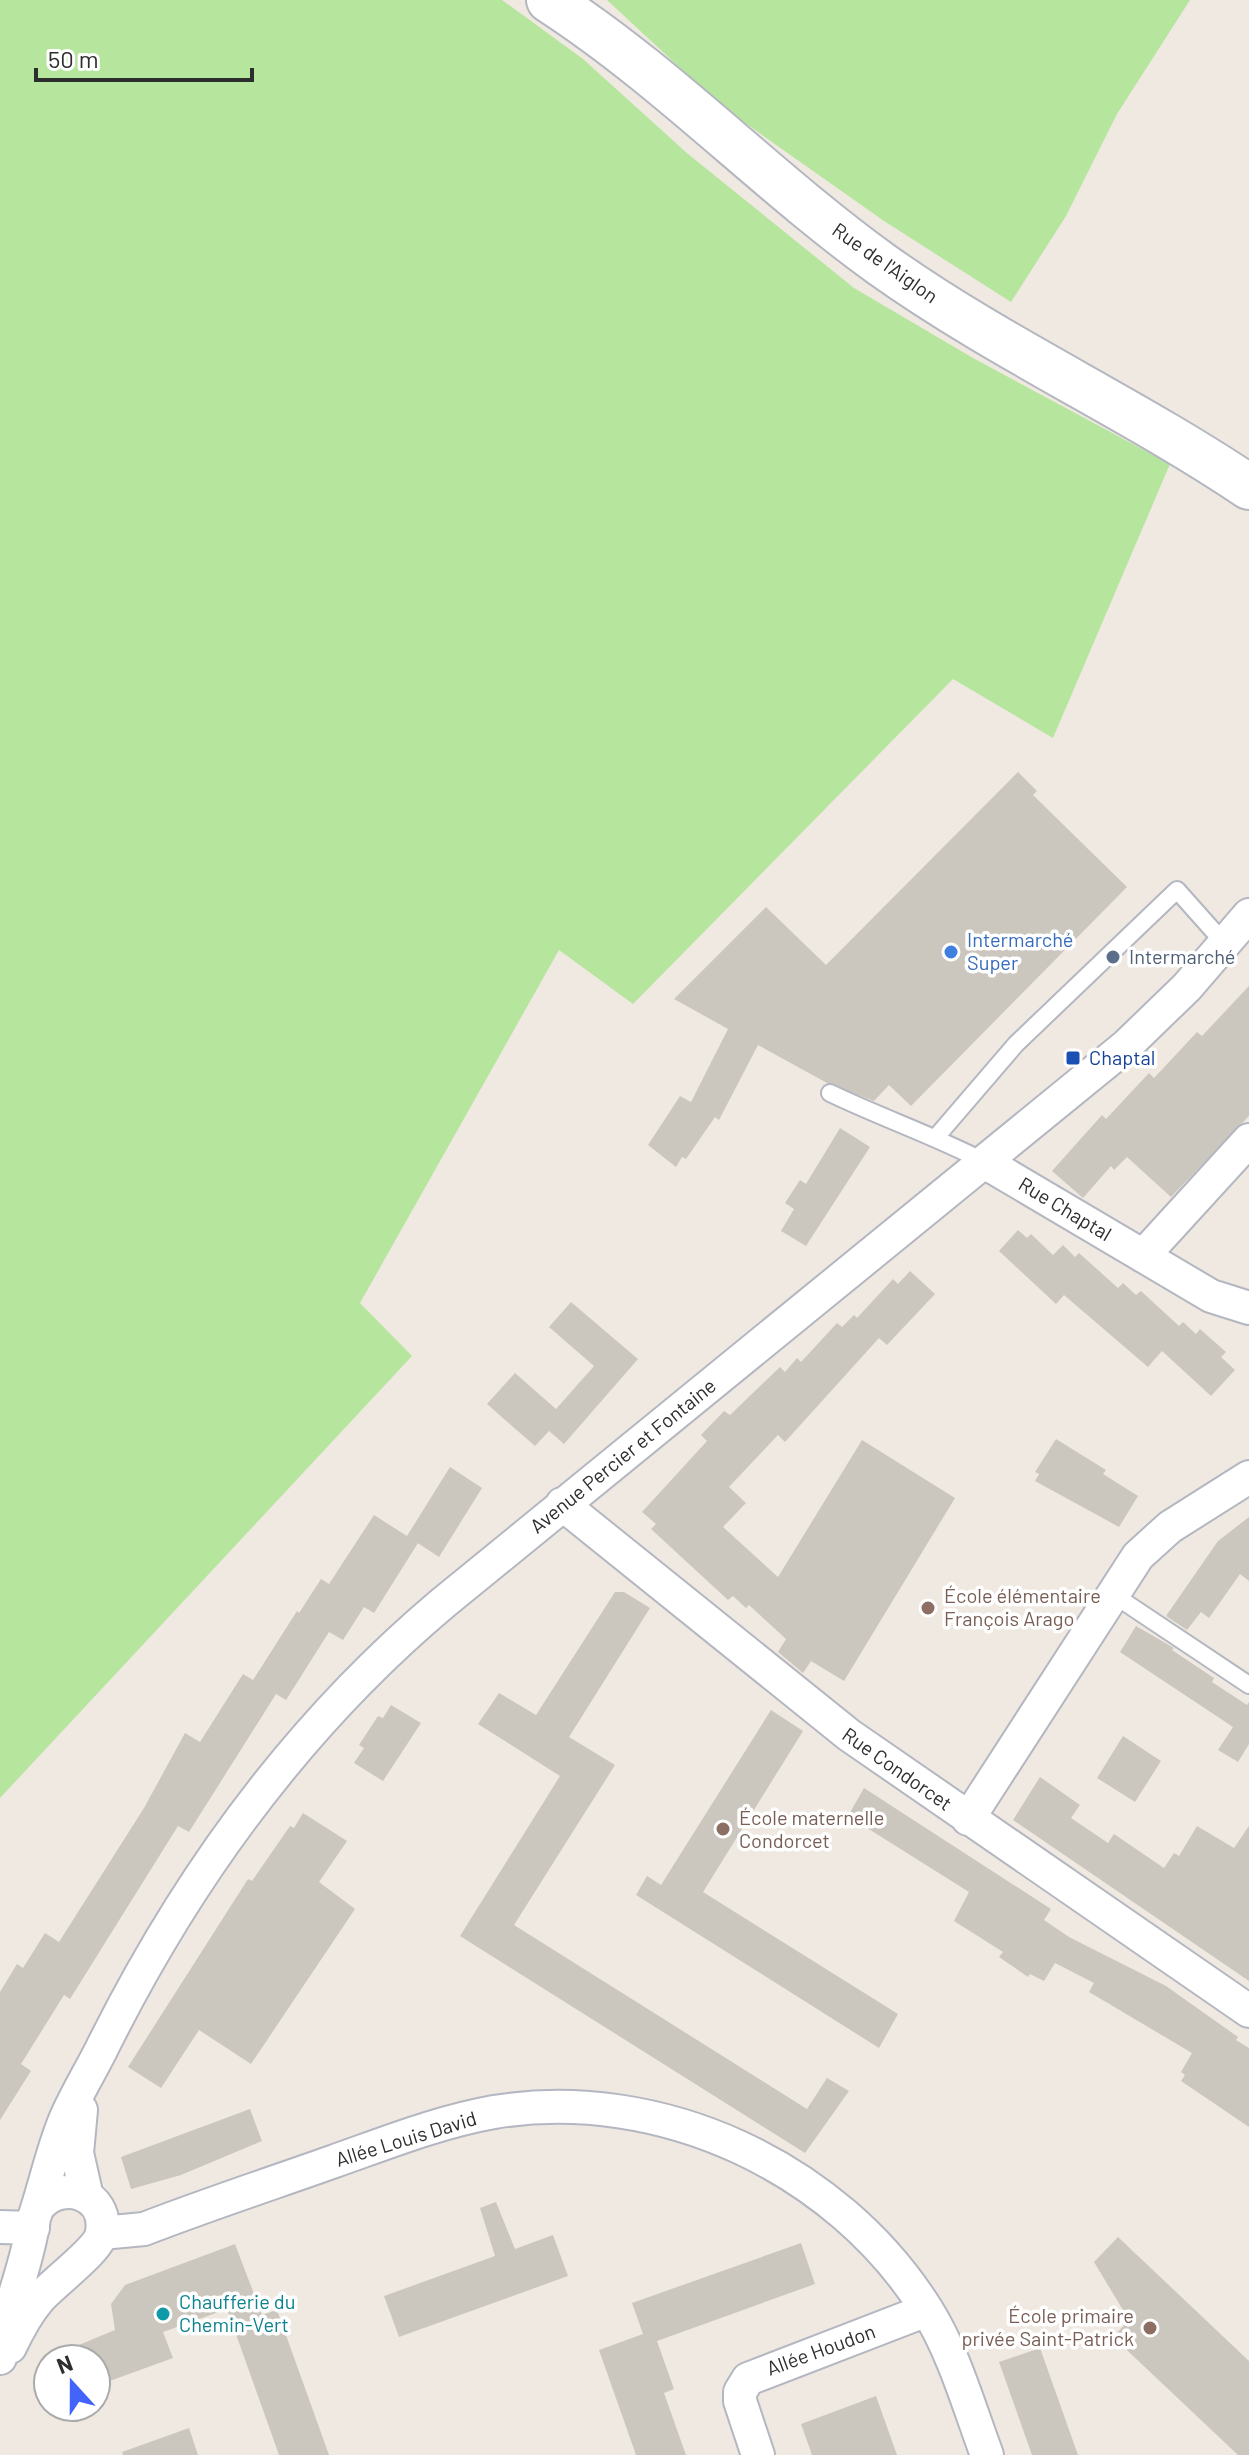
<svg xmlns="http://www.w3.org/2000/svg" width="1249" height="2455" viewBox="0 0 1249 2455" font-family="Barlow,sans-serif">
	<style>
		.green { fill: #b6e59e }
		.building { fill: #cbc7bf }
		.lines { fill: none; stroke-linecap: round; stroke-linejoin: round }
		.service-casing { stroke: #b4b7c1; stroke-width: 20 }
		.minor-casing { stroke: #b4b7c1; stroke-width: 36 }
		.secondary-casing { stroke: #b4b7c1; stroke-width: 48 }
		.service { stroke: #fff; stroke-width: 16 }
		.minor { stroke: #fff; stroke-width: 32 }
		.secondary { stroke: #fff; stroke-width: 44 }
		.shop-dot { fill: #3f7fe0; stroke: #fff; stroke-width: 3 }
		.service-dot { fill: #5c6f8a; stroke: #fff; stroke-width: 3 }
		.transit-dot { fill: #1a4fb4; stroke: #fff; stroke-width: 3 }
		.education-dot { fill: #8d6e63; stroke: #fff; stroke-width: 3 }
		.culture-dot { fill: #0f9aa8; stroke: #fff; stroke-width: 3 }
		.labels { text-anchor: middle; stroke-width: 7; stroke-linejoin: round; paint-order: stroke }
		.street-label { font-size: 20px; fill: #2e2e2e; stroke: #fff }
		.shop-label { font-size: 20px; fill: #366cbe; stroke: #fff; text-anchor: start }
		.service-label { font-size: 20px; fill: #4e5e75; stroke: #fff; text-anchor: start }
		.transit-label { font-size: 20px; fill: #164399; stroke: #fff; text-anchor: start }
		.education-label { font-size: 20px; fill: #785e54; stroke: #fff; text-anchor: start }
		.culture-label { font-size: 20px; fill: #0d838f; stroke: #fff; text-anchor: start }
	</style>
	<rect width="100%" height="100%" fill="#efe9e1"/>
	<path class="green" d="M0 0H502L583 59 688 154 854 288 973 358 1170 464 1053 738 953 679 633 1004 559 950 360 1303 412 1356 0 1798Z
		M607 0H1190L1117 114 1066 216 1011 302 884 221 721 106Z"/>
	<path class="building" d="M1018 772 1037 791 1033 795 1127 887 911 1106 889 1085 874 1101 827 1083 758 1045 719 1120 715 1117 686 1159 682 1157 676 1167 648 1145 680 1096 691 1102 728 1029 674 999 766 907 826 965Z
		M1249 986V1116L1171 1197 1127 1157 1114 1170 1111 1166 1083 1198 1052 1171 1102 1115 1106 1119 1149 1073 1154 1078 1197 1032 1202 1036Z
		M840 1128 870 1147 806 1246 781 1231 794 1209 785 1203 800 1180 806 1184Z
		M1018 1230 1027 1238 1031 1234 1053 1255 1063 1245 1075 1257 1079 1253 1118 1288 1123 1283 1136 1295 1141 1291 1179 1326 1183 1322 1196 1334 1200 1329 1226 1352 1221 1357 1235 1370 1211 1396 1162 1351 1148 1367 1064 1295 1056 1304 999 1251Z
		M910 1271 935 1294 887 1345 879 1338 785 1442 778 1435 729 1487 746 1503 723 1527 778 1577 862 1440 955 1498 844 1681 811 1661 803 1673 778 1652 786 1639 749 1605 746 1608 733 1596 728 1600 651 1529 656 1524 642 1512 707 1441 701 1435 724 1411 730 1415 780 1367 785 1372 797 1358 801 1362 837 1323 842 1327 854 1315 857 1318 893 1279 898 1284Z
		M571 1302 638 1359 564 1444 549 1431 535 1446 487 1404 515 1373 556 1409 594 1366 549 1327Z
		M1056 1439 1106 1470 1103 1474 1138 1496 1119 1527 1035 1481 1039 1474 1035 1472Z
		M450 1467 482 1488 439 1557 407 1536Z
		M374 1515 418 1543 374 1613 364 1607 343 1640 329 1632 286 1700 276 1694 189 1832 178 1826 70 1999 64 1995 21 2064 31 2071 0 2120V1992L17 1964 23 1968 45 1933 59 1942 144 1808 185 1733 200 1742 243 1674 253 1680 297 1611 299 1613 321 1579 329 1584Z
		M1249 1517V1581L1240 1574 1209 1618 1201 1612 1187 1630 1166 1616 1218 1541Z
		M615 1592H624L650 1608 569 1737 615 1765 514 1925 807 2109 827 2078 849 2091 805 2153 460 1936 560 1776 478 1724 499 1693 536 1715Z
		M1136 1626 1174 1648 1172 1650 1214 1678 1212 1682 1247 1705 1249 1702V1744L1238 1762 1218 1750 1233 1727 1120 1652Z
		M391 1705 421 1723 383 1781 354 1763 364 1748 359 1745 378 1716 383 1718Z
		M771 1710 803 1731 703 1892 898 2014 879 2048 636 1895 647 1876 661 1885Z
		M1123 1736 1161 1761 1135 1802 1097 1778Z
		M1040 1777 1080 1805 1071 1818 1108 1843 1114 1834 1164 1868 1174 1853 1179 1856 1197 1826 1234 1848 1249 1826V1981L1013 1820Z
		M864 1788 1051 1909 1044 1920 1069 1937 1166 1986 1238 2037 1236 2040 1249 2048V2127L1181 2081 1185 2075 1181 2072 1192 2053 1089 1992 1094 1983 1055 1963 1044 1981 1030 1974 1028 1977 999 1957 1003 1952 954 1921 969 1892 848 1816Z
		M303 1813 347 1841 319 1882 355 1909 251 2064 199 2030 161 2088 128 2067 248 1879 252 1881 290 1826 294 1828Z
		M250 2109 262 2141 181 2175 131 2189 121 2157Z
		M496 2202 515 2249 553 2235 568 2276 399 2337 384 2296 495 2256 480 2208Z
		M1118 2237 1249 2361V2455H1238L1113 2337 1129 2320 1094 2262Z
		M801 2243 815 2284 657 2341 674 2389 664 2393 686 2455H636L599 2350 643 2334 632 2303Z
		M235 2244 262 2315 277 2310 329 2455H279L227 2309 163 2332 173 2358 96 2386V2359H45L115 2330 111 2304 125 2285Z
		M1040 2348 1078 2455H1032L999 2362Z
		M876 2396 897 2455H812L801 2424Z
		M189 2428 198 2455H123L122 2452Z"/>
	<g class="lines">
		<g class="service-casing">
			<path id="service" d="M830 1093C882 1118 935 1136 985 1162
				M937 1136 1016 1044 1177 890 1225 944
				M1111 1593 1249 1685"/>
		</g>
		<g class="minor-casing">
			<path id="minor" d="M986 1163 1211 1296 1249 1308
				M1143 1256 1249 1140
				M562 1504 849 1735 1249 2011
				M968 1819 1138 1556 1170 1527 1249 1477
				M81 2110 77 2153 87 2197
				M0 2227 33 2228
				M102 2233 144 2229C206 2205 270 2184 332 2162 386 2143 438 2122 494 2112 661 2085 837 2167 927 2310 954 2353 969 2407 987 2455
				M10 2347C18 2330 27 2313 39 2299 54 2282 100 2249 102 2232 108 2194 63 2179 40 2205
				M0 2358C6 2310 28 2265 34 2218 45 2186 52 2151 65 2120 76 2094 92 2069 104 2044 189 1874 298 1725 443 1603L1126 1046 1187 987 1249 915
				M758 2455 740 2401V2392L748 2379 927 2310"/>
		</g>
		<g class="secondary-casing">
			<path id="secondary" d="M549 0C668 77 766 181 881 264 997 347 1130 407 1249 487"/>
		</g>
		<use href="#service" class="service"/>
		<use href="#minor" class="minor"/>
		<use href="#secondary" class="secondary"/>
	</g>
	<circle class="shop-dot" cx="951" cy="952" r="8"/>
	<circle class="service-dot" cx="1113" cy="957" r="8"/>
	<rect class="transit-dot" x="1065" y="1050" width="16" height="16" rx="4"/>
	<g class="education-dot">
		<circle cx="928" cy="1608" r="8"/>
		<circle cx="723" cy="1829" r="8"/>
		<circle cx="1150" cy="2328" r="8"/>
	</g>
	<circle class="culture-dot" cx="163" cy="2314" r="8"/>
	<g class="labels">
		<g class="street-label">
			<text transform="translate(885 263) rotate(35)" y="7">Rue de l'Aiglon</text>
			<text transform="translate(1065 1209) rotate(31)" y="7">Rue Chaptal</text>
			<text transform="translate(623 1456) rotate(-39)" y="7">Avenue Percier et Fontaine</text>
			<text transform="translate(897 1769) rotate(35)" y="7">Rue Condorcet</text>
			<text transform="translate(406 2139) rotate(-17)" y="7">Allée Louis David</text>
			<text transform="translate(821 2350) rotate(-20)" y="7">Allée Houdon</text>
		</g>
		<g class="shop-label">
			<text x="967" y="947">Intermarché<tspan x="967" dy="23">Super</tspan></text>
		</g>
		<g class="service-label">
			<text x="1129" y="964">Intermarché</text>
		</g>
		<g class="transit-label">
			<text x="1089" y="1065">Chaptal</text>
		</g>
		<g class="education-label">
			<text x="944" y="1603">École élémentaire<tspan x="944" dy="23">François Arago</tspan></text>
			<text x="739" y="1825">École maternelle<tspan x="739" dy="23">Condorcet</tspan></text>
			<text x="1134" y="2323" text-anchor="end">École primaire<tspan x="1134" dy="23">privée Saint-Patrick</tspan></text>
		</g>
		<g class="culture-label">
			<text x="179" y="2309">Chaufferie du<tspan x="179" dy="23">Chemin-Vert</tspan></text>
		</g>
	</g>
	<g transform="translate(72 2383) rotate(339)"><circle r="38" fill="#ffffff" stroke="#ababab" stroke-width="2"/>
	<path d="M0-6L14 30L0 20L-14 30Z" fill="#4264fb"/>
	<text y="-12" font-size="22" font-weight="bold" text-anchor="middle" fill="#2e2e2e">N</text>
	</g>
	<path d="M36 68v12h216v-12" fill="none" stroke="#2e2e2e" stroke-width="4"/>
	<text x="48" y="68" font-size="24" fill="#2e2e2e" stroke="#ffffff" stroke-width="6" paint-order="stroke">50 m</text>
</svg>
